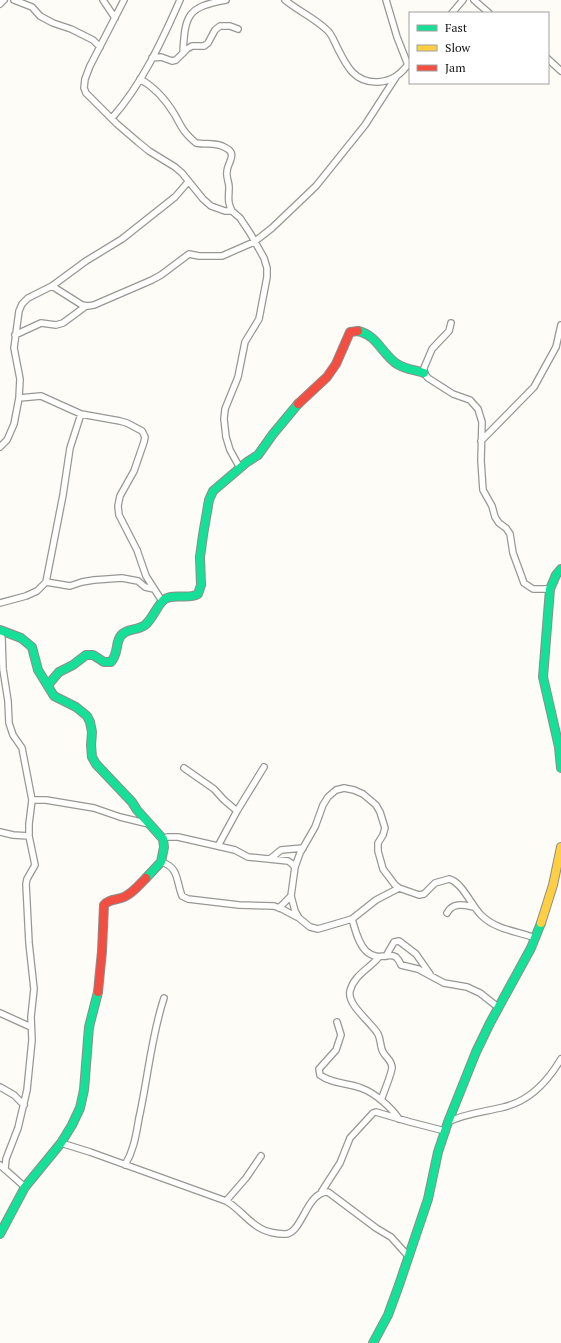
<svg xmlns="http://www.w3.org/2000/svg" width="561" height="1343" viewBox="0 0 561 1343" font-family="'PT Serif',serif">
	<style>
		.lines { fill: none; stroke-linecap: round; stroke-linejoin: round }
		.street-casing { stroke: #979795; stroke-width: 8 }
		.fast-casing { stroke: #8e8d8b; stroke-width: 10 }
		.slow-casing { stroke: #8e8d8b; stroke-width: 10 }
		.jam-casing { stroke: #8e8d8b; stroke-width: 10 }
		.street { stroke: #fffffe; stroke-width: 5.5 }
		.fast { stroke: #16e098; stroke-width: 8 }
		.slow { stroke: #ffcf43; stroke-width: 8 }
		.jam { stroke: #f24e42; stroke-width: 8 }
	</style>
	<rect width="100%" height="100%" fill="#fdfcf7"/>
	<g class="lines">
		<g class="street-casing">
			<path id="street" d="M14 0 32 7 40 16 53 23 71 29 93 40 100 47
				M103 0 115 18
				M124 0 90 66 85 79 84 88 86 93 117 124 138 142 149 151 175 167 182 173 203 199 211 206 225 211H232L240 218 250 233 264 258 267 268V277L259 319 245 342 238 377 225 409 224 419 226 437 230 450 240 468
				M285 0C298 11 315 18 328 31 332 35 334 41 337 47 346 65 354 83 378 82 393 81 401 74 410 62
				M386 0 397 37 408 65
				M474 0 489 13
				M0 4 4 0
				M452 13 463 0
				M183 53C185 15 187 7 226 0
				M152 58 161 57 172 61 176 60 187 49 192 46H204L208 43 215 30 220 26H230L238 29
				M548 59 561 71
				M140 79C156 88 166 100 175 115 182 128 184 133 196 143 206 145 217 142 226 148 238 154 227 163 227 172 226 177 229 182 229 187 229 197 227 202 232 211
				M112 118C142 84 162 41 180 0
				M52 286 82 305 88 306 94 305 152 280 161 275 189 254 199 256H222L254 242 272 228 316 186 365 125 396 77
				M451 323 449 331 432 349 424 368V373L428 378 453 394 470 400 478 409 482 422 481 461 483 490 492 506 495 517 499 523 506 528 510 534 513 553 524 583 533 589H550
				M15 335 41 323 56 325 63 323 86 306
				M19 398 41 396 81 414 120 421 127 423 142 431 145 437 144 442 134 471 120 496 118 506 119 515 137 550 146 576 162 601
				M481 441 534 387 556 347 561 325
				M0 447 7 440 14 424 19 398 20 379 14 348 19 311 22 304 28 298 52 286 86 261 122 239 175 197 188 182
				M46 582 70 586 82 582 94 580 122 578 138 581 145 587 154 589
				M0 603 26 596 37 591 46 582 63 495 70 448 81 414
				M0 630 2 638 3 669 8 701 9 723 13 735 22 748 32 800 29 824V836L35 865 27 879 26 884 29 943 34 989 31 1017 32 1040 27 1090 18 1128 6 1159 5 1169
				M184 768 214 789 224 800 237 811
				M32 800H46L94 808 120 817 149 824
				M0 832 13 835 29 836
				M163 839 167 837H178L235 850 248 857 288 861 291 863 295 867
				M218 846 237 811 264 767
				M270 859 281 850 303 848
				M161 862C178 867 176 878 181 893L182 896 188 899 239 905 274 906 282 909 297 917
				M399 888 376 900 352 919 318 929 310 927 299 918 295 911 291 896 295 867 300 853 315 827 323 805 328 797 336 790 344 788 354 790 363 794 376 805 380 812 385 828 383 835 378 843V851L383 869 395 885 399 888 419 895 424 894 435 883 449 879C462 882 471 905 481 915 496 930 517 931 535 938
				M279 908 291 896
				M447 913C453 902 463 905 474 907
				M352 919C355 929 358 943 366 951 378 962 388 952 396 957 398 959 400 962 401 965L418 969 444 983 467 987 480 993 499 1008
				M386 956 394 942 399 941 416 954 430 974
				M379 957C369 969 354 975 350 991 347 1005 371 1022 378 1034 381 1040 380 1047 383 1052 386 1058 392 1060 392 1068 391 1075 384 1092 381 1100
				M0 1013 31 1027
				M337 1022 341 1035 336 1050 319 1069 320 1075C332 1084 348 1083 361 1088 375 1093 391 1107 399 1119
				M0 1087 14 1095 24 1105
				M448 1122C466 1113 485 1112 504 1107 530 1101 548 1081 561 1059
				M61 1143 90 1152 226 1201C239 1208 247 1221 260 1228 266 1232 277 1234 284 1234 302 1236 306 1191 328 1192L376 1228 391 1237 409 1257
				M0 1165 25 1187
				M125 1165C134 1150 136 1135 139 1118 148 1078 151 1037 164 998
				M322 1191 340 1163 350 1138 373 1113 376 1112 410 1122 445 1131
				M226 1201 246 1178 261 1156"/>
		</g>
		<g class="fast-casing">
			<path id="fast" d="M358 331C377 335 382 354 397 364 405 369 415 370 424 373
				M561 569 556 575 550 589 543 677 559 747 561 768
				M0 630 21 638 32 647 38 670 54 696 76 707 87 716 90 722 92 732 91 745 92 757 96 764 132 802 137 810 163 839 164 847 161 862 146 878
				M48 685 59 672 73 665 86 655H93L104 662H111C119 652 115 645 120 637 125 628 137 631 145 625 153 619 158 603 165 599 174 593 188 600 198 594L201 585 200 557 203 535 209 500 213 491 247 462 258 455 273 434 298 404
				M0 1234 25 1187 61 1143 72 1125 80 1108 84 1090 89 1027 98 992
				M373 1343 388 1315 399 1285 428 1199 438 1152 448 1122 476 1052 490 1023 531 948 541 923"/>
		</g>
		<g class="slow-casing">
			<path id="slow" d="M541 923 553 885 561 847"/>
		</g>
		<g class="jam-casing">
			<path id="jam" d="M298 404 327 377 336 364 350 332 358 331
				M98 992 102 951 104 905C108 899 118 900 124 897 133 893 139 885 146 878"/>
		</g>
		<use href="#street" class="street"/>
		<use href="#fast" class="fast"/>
		<use href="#slow" class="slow"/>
		<use href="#jam" class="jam"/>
	</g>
	<rect x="409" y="12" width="140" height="72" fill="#ffffff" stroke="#a0a0a0"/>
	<rect x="417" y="25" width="20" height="6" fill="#16e098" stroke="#a0a0a0"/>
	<text x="445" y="32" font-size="12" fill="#111111">Fast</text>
	<rect x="417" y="45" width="20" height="6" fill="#ffcf43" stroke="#a0a0a0"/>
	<text x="445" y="52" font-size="12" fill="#111111">Slow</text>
	<rect x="417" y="65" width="20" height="6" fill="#f24e42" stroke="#a0a0a0"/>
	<text x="445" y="72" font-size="12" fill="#111111">Jam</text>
</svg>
